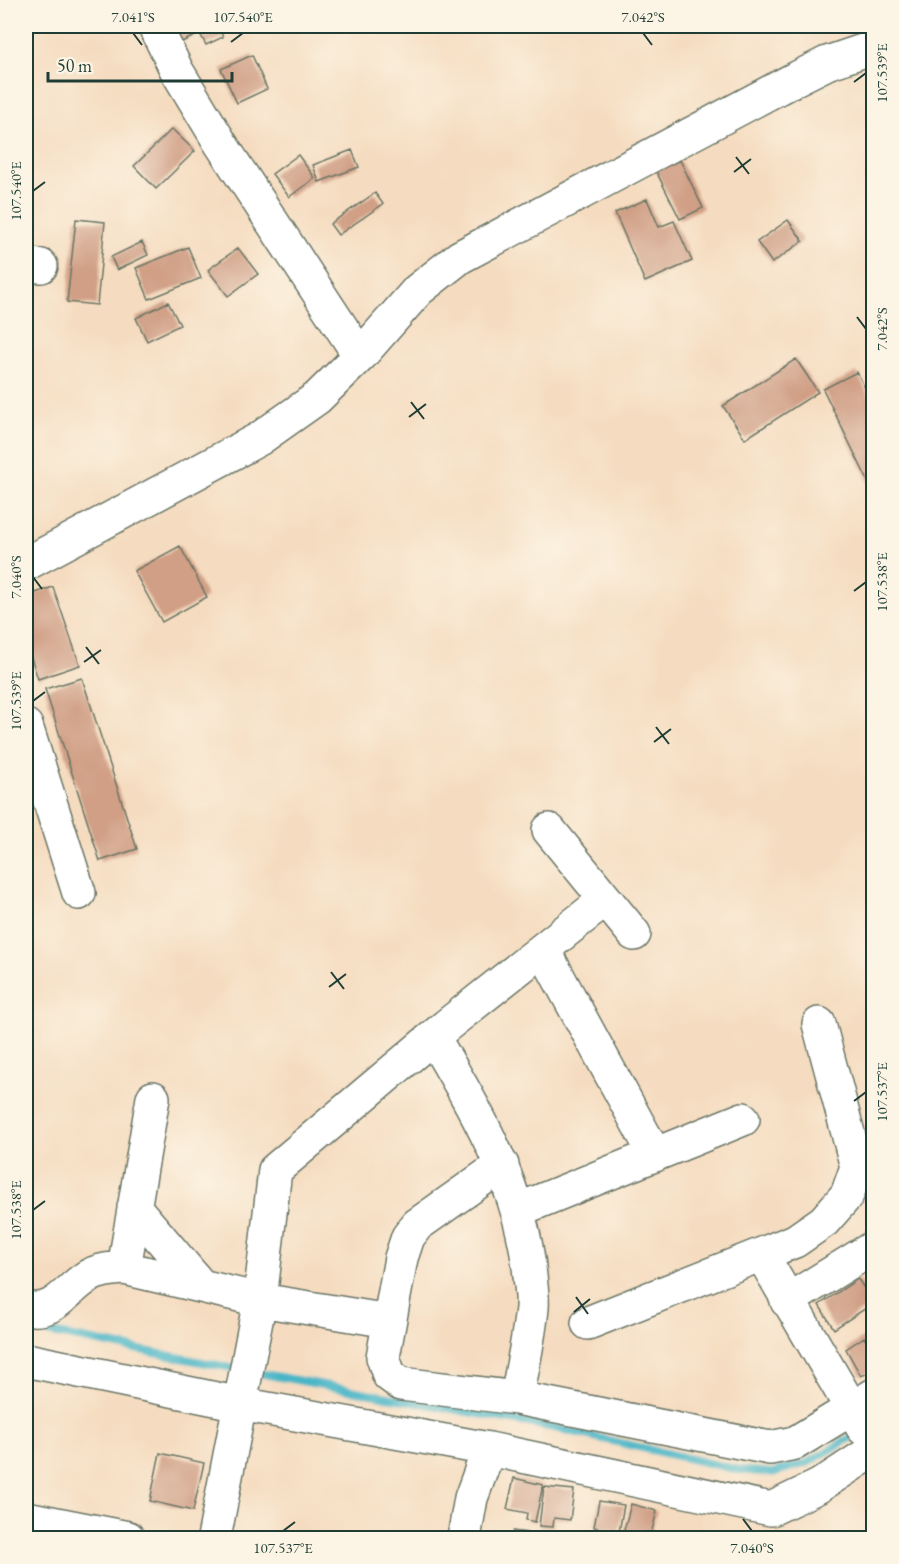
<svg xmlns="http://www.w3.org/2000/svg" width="899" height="1564" viewBox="0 0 899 1564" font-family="'EB Garamond',serif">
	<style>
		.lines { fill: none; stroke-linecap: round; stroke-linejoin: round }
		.stream { stroke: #4ab6c7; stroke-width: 8 }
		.building { fill: #d09f85 }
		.minor-casing { stroke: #6a7565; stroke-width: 36 }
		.minor { stroke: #fff; stroke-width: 33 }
		.ticks { fill: none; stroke: #1f3d34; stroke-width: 2 }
		.neatline { fill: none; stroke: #1f3d34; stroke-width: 2 }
		.ticks-label { font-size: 15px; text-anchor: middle; fill: #1f3d34 }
	</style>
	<rect width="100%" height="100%" fill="#fcf5e5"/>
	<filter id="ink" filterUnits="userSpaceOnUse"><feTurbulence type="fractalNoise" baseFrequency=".0167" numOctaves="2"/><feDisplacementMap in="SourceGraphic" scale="12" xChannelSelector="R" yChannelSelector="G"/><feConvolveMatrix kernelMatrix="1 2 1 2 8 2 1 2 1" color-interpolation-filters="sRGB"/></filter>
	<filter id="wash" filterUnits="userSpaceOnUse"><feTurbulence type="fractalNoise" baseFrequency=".008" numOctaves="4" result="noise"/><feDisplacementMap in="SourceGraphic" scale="24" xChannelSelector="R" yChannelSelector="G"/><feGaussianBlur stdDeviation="1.35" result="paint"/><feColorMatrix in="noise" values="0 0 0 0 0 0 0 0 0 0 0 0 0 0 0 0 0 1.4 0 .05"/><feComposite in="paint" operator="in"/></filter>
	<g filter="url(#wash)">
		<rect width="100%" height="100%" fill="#f5dcc0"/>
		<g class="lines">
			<path class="stream" d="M26 1328 238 1369
				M253 1372 555 1428 739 1470 772 1473 807 1463 857 1434"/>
		</g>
		<g id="blocks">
			<path class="building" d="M168 26H193L197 35 177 44Z
				M196 26H218L223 37 206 45Z
				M252 55 267 89 237 103 221 69Z
				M172 129 195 151 156 189 134 166Z
				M352 150 359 167 319 182 313 165Z
				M298 155 315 178 289 197 272 174Z
				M680 160 703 208 680 219 656 171Z
				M375 193 383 204 338 235 330 224Z
				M647 199 659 227 674 221 692 261 645 282 615 213Z
				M76 219 105 222 97 305 67 302Z
				M788 220 803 241 772 263 757 242Z
				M142 242 148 255 117 270 111 257Z
				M188 247 201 278 149 299 136 268Z
				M238 248 258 274 228 296 208 270Z
				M168 302 180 325 147 341 136 318Z
				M796 359 818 392 745 439 723 406Z
				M857 372 874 406V493L823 389Z
				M180 546 207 597 162 622 134 571Z
				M53 587 80 665 38 679 26 642V596Z
				M82 678 137 849 100 861 45 689Z
				M858 1279 874 1303 834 1329 819 1305Z
				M864 1337 874 1354V1370L861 1376 846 1349Z
				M160 1453 204 1463 193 1511 150 1501Z
				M514 1478 543 1485 535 1522 526 1520 527 1513 507 1509Z
				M544 1487 574 1490 570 1520 554 1518 553 1527 539 1526Z
				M599 1501 624 1505 619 1532 594 1527Z
				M631 1504 657 1511 650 1538 638 1534 637 1538H622Z
				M513 1531 536 1534V1538H511Z"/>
		</g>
	</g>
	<g filter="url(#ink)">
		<use href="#blocks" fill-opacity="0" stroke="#6a7565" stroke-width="1.5"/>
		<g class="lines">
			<g class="minor-casing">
				<path id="minor" d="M155 26 177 71 221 144 360 356
					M26 265 41 266
					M26 564 259 439 317 398 360 356 418 290 460 257 793 80 827 63 874 47
					M26 726 79 893
					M549 830 634 934
					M543 949 655 1155
					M433 1037C477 1112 522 1188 530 1276 531 1287 533 1298 532 1308 529 1338 522 1369 517 1398L401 1384 389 1375 383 1357 401 1258 408 1237 417 1225 502 1165
					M134 1207 201 1286
					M518 1210 743 1119
					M762 1255 863 1428
					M124 1268 153 1098
					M787 1301 874 1247
					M26 1308C54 1315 65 1291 87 1277 98 1270 111 1269 124 1268L260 1300 389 1321
					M588 1323 795 1241 824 1221 847 1195 857 1167 819 1024
					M26 1360 240 1404 489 1449
					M517 1398 770 1448 795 1443 874 1395
					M26 1518 128 1538
					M214 1538 260 1300 275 1170 446 1026 605 900
					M464 1538 471 1498 489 1449 771 1509 819 1486 874 1450"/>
			</g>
			<use href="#minor" class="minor"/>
		</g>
	</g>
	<path class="ticks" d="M133 33 142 45M643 33 652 45M231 42 243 33M854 82 866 73M736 157 749 174M734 172 751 159M33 191 45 182M857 317 866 329M411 402 424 419M409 417 426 404M33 577 42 589M854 591 866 582M86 647 99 664M84 662 101 650M33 701 45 692M656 727 669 744M654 742 671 729M331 972 344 989M329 987 346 974M854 1101 866 1092M33 1210 45 1201M576 1297 588 1314M574 1312 590 1299M743 1519 752 1531M283 1531 295 1522"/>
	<rect width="899" height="1564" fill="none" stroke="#fcf5e5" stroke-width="66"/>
	<path d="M48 72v9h184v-9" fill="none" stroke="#1f3d34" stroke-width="3"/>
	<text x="57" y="72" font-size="18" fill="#1f3d34" stroke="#fcf5e5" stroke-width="4.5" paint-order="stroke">50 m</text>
	<rect x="33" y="33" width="833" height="1498" class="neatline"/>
	<g class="ticks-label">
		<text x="133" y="22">7.041°S</text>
		<text x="243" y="22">107.540°E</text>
		<text x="643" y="22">7.042°S</text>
		<text transform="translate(882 73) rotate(-90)" y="5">107.539°E</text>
		<text transform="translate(16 191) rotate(-90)" y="5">107.540°E</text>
		<text transform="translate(882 329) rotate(-90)" y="5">7.042°S</text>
		<text transform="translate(16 577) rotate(-90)" y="5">7.040°S</text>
		<text transform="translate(882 582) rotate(-90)" y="5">107.538°E</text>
		<text transform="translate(16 701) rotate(-90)" y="5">107.539°E</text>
		<text transform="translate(882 1092) rotate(-90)" y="5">107.537°E</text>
		<text transform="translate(16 1210) rotate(-90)" y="5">107.538°E</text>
		<text x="283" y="1553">107.537°E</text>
		<text x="752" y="1553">7.040°S</text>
	</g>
</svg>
